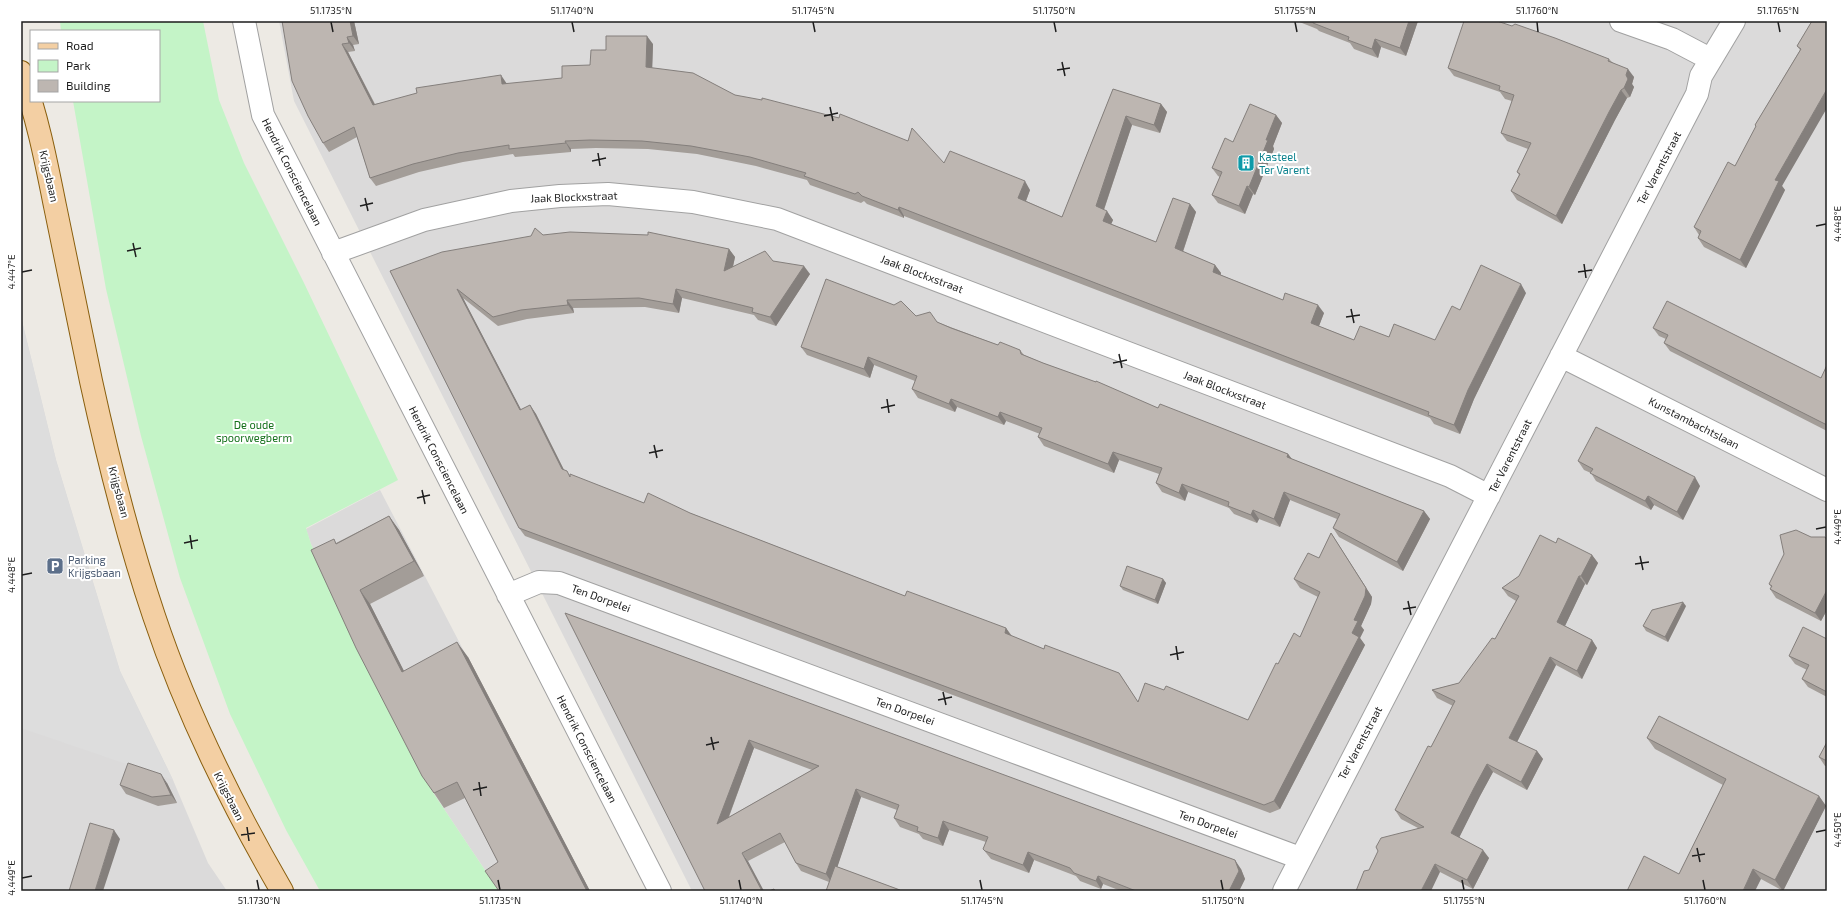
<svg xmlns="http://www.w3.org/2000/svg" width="1848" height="912" viewBox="0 0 1848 912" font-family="'Exo 2',sans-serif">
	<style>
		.residential { fill: #dbdada }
		.park { fill: #c4f4c7 }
		.parking { fill: #ddd }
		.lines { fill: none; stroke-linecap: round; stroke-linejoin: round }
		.street-casing { stroke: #a1a1a1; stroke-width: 24 }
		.primary-casing { stroke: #895e0d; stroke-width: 24 }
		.street { stroke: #fff; stroke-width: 22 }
		.primary { stroke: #f3cfa3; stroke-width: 22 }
		.wall { fill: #a39d98; fill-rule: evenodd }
		.shaded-wall { fill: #847f7c }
		.building { fill: #bdb6b1; stroke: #847f7c; fill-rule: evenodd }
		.ticks { fill: none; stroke: #1d1d1d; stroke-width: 1.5 }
		.labels { text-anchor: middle; stroke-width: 4; stroke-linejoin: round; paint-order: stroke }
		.culture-label { font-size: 11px; fill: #0d838f; stroke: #fff; text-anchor: start }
		.street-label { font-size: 11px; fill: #1d1d1d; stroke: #fff }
		.park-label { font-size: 11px; fill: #15711b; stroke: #fff }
		.service-label { font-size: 11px; fill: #4e5e75; stroke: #fff; text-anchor: start }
		.neatline { fill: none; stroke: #1d1d1d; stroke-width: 1.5 }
		.ticks-label { font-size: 10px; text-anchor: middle; fill: #1d1d1d }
	</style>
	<rect width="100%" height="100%" fill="#edeae4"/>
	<path class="residential" d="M279 21H1827V891H692L294 101Z
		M21 317 56 460 120 671 173 780 208 863 227 891H21Z
		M380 490 589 891H499L432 791 366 664 311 544 306 529Z"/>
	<path class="park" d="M60 21H203L219 100 244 163 304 283 398 480 306 528 311 544 366 664 432 791 499 891H320L286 830 230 714 180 578 141 436 106 289 73 101H159V31H61Z"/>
	<path class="parking" d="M21 317 56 460 120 671 173 780 21 728Z"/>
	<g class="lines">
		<g class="street-casing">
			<path id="street" d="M244 21 263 115 660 891
				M1621 21 1672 39 1710 59
				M333 253 424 220 511 201 560 196 608 194 693 202 777 219 1450 476 1489 496
				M1561 356 1827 490
				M508 595 539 582 559 583 1300 858
				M1284 891 1697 94 1701 76 1734 21"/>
		</g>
		<g class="primary-casing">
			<path id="primary" d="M21 72C37 115 46 161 55 206 67 264 79 323 91 381 108 459 128 539 154 616 186 712 231 803 282 891"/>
		</g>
		<use href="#street" class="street"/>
		<use href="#primary" class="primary"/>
	</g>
	<path class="wall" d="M282 21H354L359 44 353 45 355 51 348 52 375 104 507 84 562 78 590 65 606 50 653 44 652 68 735 95 1030 190 1026 201 1062 217 1113 89 1161 104 1167 112 1160 133 1132 125 1104 210 1113 220 1111 224 1156 242 1190 204 1196 212 1183 252 1215 265 1221 273V275L1283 300 1324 313 1319 326 1354 340 1389 337 1435 340 1460 310 1526 293 1474 399 1460 434 1434 424 1430 418 904 216V218L867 204 864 201 861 203 810 185 807 180 756 166 697 154 648 149 596 148 571 149V152L515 157 513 154 463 162 419 172 376 186 370 178 357 137 329 152 323 143Z
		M1297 21H1418L1406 56 1381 47 1378 58 1354 49 1350 43 1319 31 1317 29Z
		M1812 21 1782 186 1785 190 1746 268 1704 247 1698 238 1699 235 1694 227 1735 166 1756 126 1755 125 1800 50 1797 46Z
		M1609 59 1612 62 1634 77 1632 84 1634 87 1630 97 1627 98 1615 120 1562 224 1517 200 1511 191 1519 175 1517 172 1528 149 1507 141 1501 133 1512 101 1505 99 1500 92 1454 76 1448 68Z
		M1276 115 1282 123 1273 146 1274 149 1255 195 1253 194 1245 214 1218 203 1212 195 1220 177 1218 176 1212 168 1233 142Z
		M543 235 729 249 735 257 733 267 773 261 810 274 776 326 758 320 754 315 682 298 679 313 645 307 573 308 574 313 527 319 498 326 463 298 521 410 530 405 536 414 564 470 570 476 644 503 690 513 905 596 1006 628 1012 636 1044 649 1119 673 1138 702 1164 690 1248 720 1278 664 1300 637 1318 597 1300 588 1294 579 1319 558 1331 533 1372 597 1371 604 1361 626 1364 630 1360 638 1365 645 1280 809 1270 813 525 536 519 528 390 271Z
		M916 316 937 322 998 345 1020 350 1024 355 1043 363 1158 408 1288 454 1292 459 1424 511 1430 519 1403 571 1339 537 1333 528 1337 519 1290 500 1280 527 1259 519 1257 523 1234 514 1229 508 1188 492 1185 501 1162 492 1156 483 1159 474 1119 460 1114 473 1044 446 1038 437 1040 434 1006 421 1004 425 957 407 955 412 918 398 912 389 915 381 874 365 870 378 807 355 801 347Z
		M1653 328 1821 378 1827 365V431L1670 351 1664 343 1666 339 1659 336Z
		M1578 461 1700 486 1683 520 1654 505 1651 510 1596 481 1591 473 1584 470Z
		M389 516 399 530 424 576 370 604 404 671 468 657 590 891H499L498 862 465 798 444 808 434 793 334 539 336 543Z
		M1811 537 1827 539V610L1821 621 1776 598 1770 589 1771 587 1769 584Z
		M1556 543 1592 555 1598 563 1587 585 1585 584 1565 626 1592 640 1597 648 1582 679 1556 665 1517 742 1537 751 1543 759 1527 790 1493 772 1480 796 1459 837 1489 858 1473 889 1440 872 1369 870 1418 828 1401 819 1395 810 1431 747 1453 706 1437 698 1432 690 1459 683 1495 639 1516 601 1508 596 1502 588 1519 576Z
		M1163 579 1166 583 1158 604 1123 590 1120 586Z
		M1686 606 1668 642 1646 631 1643 626Z
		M565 613 1241 869 1245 879 1239 891H1121L1103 884 1101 889 1080 881 1076 876 1034 860 1029 873 991 859 983 849 986 842 949 830 943 846 923 839 919 834 900 827 894 818 897 810 861 797 837 867 900 890 901 891H826L829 882 801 871 796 863 785 842 748 861ZM754 748 812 770 729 817Z
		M1827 639V697L1808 687 1802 679 1807 670 1795 664 1789 656Z
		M1647 738 1819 796 1826 806 1783 891 1761 879 1679 874 1723 785 1655 749Z
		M1827 742V766H1825L1819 757Z
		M167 783 177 803 158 806 126 794 120 785Z"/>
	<path class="shaded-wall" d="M350 21H354L359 44 353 36Z
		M1409 21H1418L1406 56 1400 48Z
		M647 36 653 44 652 75 646 67Z
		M347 37 353 45 355 51 349 43Z
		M1375 39 1381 47 1378 58 1372 49Z
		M342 44 348 52 379 113 373 105Z
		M1628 69 1634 77 1632 84 1634 87 1630 97 1624 88 1626 75Z
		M501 75 507 84H502Z
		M1827 89V108L1782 186 1785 190 1746 268 1740 260 1775 180Z
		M1621 90 1627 98 1615 120 1562 224 1556 216 1609 112Z
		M1161 104 1167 112 1160 133 1154 125Z
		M1276 115 1282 123 1273 146 1274 149 1255 195 1249 187 1266 140Z
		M1126 116 1132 125 1102 215 1096 206Z
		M565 141 571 149V152L566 143Z
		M1025 181 1030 190 1024 206 1018 198Z
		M1247 186 1253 194 1245 214 1239 206Z
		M1190 204 1196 212 1181 257 1175 248Z
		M899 207 904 216V218L898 210Z
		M1107 211 1113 220 1109 229 1103 221Z
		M729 249 735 257 730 279 724 271Z
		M1215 265 1221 273 1219 280 1213 272Z
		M804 266 810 274 776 326 770 317Z
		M1521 284 1526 293 1474 399 1460 434 1454 425 1468 390Z
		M457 289 463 298 526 419 520 410Z
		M676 289 682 298 679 313 673 304Z
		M567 300 573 308 574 313 568 305Z
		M1318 305 1324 313 1317 331 1311 323Z
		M868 357 874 365 870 378 864 369Z
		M951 399 957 407 955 412 949 404Z
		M530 405 536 414 568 478 562 469Z
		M1000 412 1006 421 1004 425 998 417Z
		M1113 452 1119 460 1114 473 1108 464Z
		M1288 454 1294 462 1287 457Z
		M1695 477 1700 486 1683 520 1677 512Z
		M1182 484 1188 492 1185 501 1179 493Z
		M1284 492 1290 500 1280 527 1274 519Z
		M1648 496 1654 505 1651 510 1645 501Z
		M1253 510 1259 519 1257 523 1251 515Z
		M1424 511 1430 519 1403 571 1397 562Z
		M389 516 399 530 424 576 414 561Z
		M1331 533 1372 597 1371 604 1361 626 1364 630 1360 638 1365 645 1280 809 1274 801 1352 633 1354 620Z
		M1592 555 1598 563 1587 585 1581 576Z
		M1579 576 1585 584 1563 630 1557 622Z
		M1163 579 1166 583 1158 604 1155 600Z
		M360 590 370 604 412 687 402 672Z
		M1827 590V610L1821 621 1815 613Z
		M1683 602 1686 606 1668 642 1665 637Z
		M1006 628 1012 637 1005 633Z
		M1592 640 1597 648 1582 679 1577 671Z
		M457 642 468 657 590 891H587Z
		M1550 657 1556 665 1515 746 1509 738Z
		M749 740 754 748 723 832 717 824Z
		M1537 751 1543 759 1527 790 1521 782Z
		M1487 764 1493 772 1480 796 1457 842 1451 833 1474 788Z
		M161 774 167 783 177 803 171 795Z
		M856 789 861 797 832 883 826 874Z
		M1819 796 1826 806 1783 891 1775 880Z
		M943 821 949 830 943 846 938 838Z
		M114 830 120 839 103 891H95Z
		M1483 850 1489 858 1473 889 1467 880Z
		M1028 852 1034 860 1029 873 1023 865Z
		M742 853 748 861 764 891H762Z
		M1235 860 1241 869 1245 879 1239 891H1229Z
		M1435 864 1440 872 1431 891H1421Z
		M1753 869 1761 879 1755 891H1743Z
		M1098 876 1103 884 1101 889 1096 881Z"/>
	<path class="building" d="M282 21H350L353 36 347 37 349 43 342 44 373 105 417 93 416 88 501 75 502 84 562 78V66L590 65 591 50H606V36H647L646 67 693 73 735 95 762 100V98L839 118 840 114 908 141 912 128 944 163 950 151 1025 181 1018 198 1062 217 1113 89 1161 104 1154 125 1126 116 1096 206 1107 211 1103 221 1156 242 1173 198 1190 204 1175 248 1215 265 1213 272 1283 300 1285 293 1318 305 1311 323 1354 340 1360 326 1389 337 1394 324 1435 340 1452 306 1460 310 1481 265 1521 284 1468 390 1454 425 1428 415 1429 412 899 207 898 210 862 196 858 192 855 194 804 176 806 173 750 157 691 146 642 141 590 140 565 141 566 143 509 149V145L458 153 413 164 370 178 354 127 323 143 308 116 292 81Z
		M1313 21H1409L1400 48 1375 39 1372 49 1348 40 1349 37 1313 23Z
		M1464 21H1497L1512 26 1515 24 1555 38 1609 59 1608 61 1628 69 1626 75 1628 79 1624 88 1621 90 1609 112 1556 216 1511 191 1520 174 1517 172 1531 143 1501 133 1514 95 1499 90 1500 86 1448 68Z
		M1812 21H1827V89L1775 180 1779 181 1740 260 1698 238 1701 231 1694 227 1728 162 1735 166 1756 126 1755 125 1801 49 1797 46Z
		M1250 104 1276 115 1266 140H1268L1249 187 1247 186 1239 206 1212 195 1222 172 1212 168 1225 138 1233 142Z
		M535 228 543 235 570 232 648 235V232L729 249 724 271 765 251 773 261 804 266 770 317 752 312 753 308 676 289 673 304 639 298 567 300 568 305 521 310 493 317 457 289 520 410 530 405 562 469 567 471 570 477V474L644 503 648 493 690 513 905 596 907 591 1006 628 1005 633 1044 649 1045 645 1119 673 1138 702 1145 683 1164 690 1166 686 1248 720 1276 663 1278 664 1294 633 1300 637 1320 592 1294 579 1308 553 1319 558 1331 533 1366 588 1365 596 1354 620 1358 621 1352 633 1359 637 1274 801 1264 805 519 528 390 271 442 252 531 236Z
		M826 279 894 305 901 301 916 316 930 312 937 322 951 328 998 345 1000 342 1020 350 1021 354 1043 363 1096 382V381L1158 408 1160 404 1288 454 1287 457 1424 511 1397 562 1333 528 1340 514 1284 492 1274 519 1253 510 1251 515 1228 506 1229 502 1182 484 1179 493 1156 483 1162 468 1113 452 1108 464 1038 437 1042 428 1000 412 998 417 951 399 949 404 912 389 917 376 868 357 864 369 801 347Z
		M1667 301 1821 378 1827 365V425L1664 343 1668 335 1653 328Z
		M1596 427 1695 477 1677 512 1648 496 1645 501 1590 473 1593 469 1578 461Z
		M389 516 414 561 360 590 402 672 457 642 587 891H499L485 871 498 862 457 782 434 793 422 776 356 648 311 550 334 539 336 544Z
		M1796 530 1811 537H1825L1827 540V590L1815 613 1770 589 1772 586 1769 584 1784 554 1780 535Z
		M1540 535 1556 543 1558 538 1592 555 1581 576H1579L1557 622 1592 640 1577 671 1550 657 1509 738 1537 751 1521 782 1487 764 1474 788 1451 833 1483 850 1467 880 1435 864 1421 891H1356L1364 871 1369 870 1378 851 1376 847 1381 838 1424 827 1395 810 1428 746 1431 747 1455 701 1432 690 1459 683 1492 638 1495 639 1519 596 1502 588 1519 576Z
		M1127 566 1163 579 1155 600 1120 586Z
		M1683 602 1665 637 1643 626 1652 610Z
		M565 613 1235 860 1239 871 1229 891H1136L1098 876 1096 881 1074 873 1070 868 1028 852 1023 865 985 851 983 849 988 837 943 821 938 838 917 831 918 827 894 818 899 805 856 789 826 874 796 863 780 833 742 853 762 891H705ZM749 740 819 766 717 824Z
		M1803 627 1827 639V692L1802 679 1809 665 1789 656Z
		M1659 716 1819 796 1775 880 1753 869 1743 891H1627L1644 856 1679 874 1726 779 1647 738Z
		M1827 742V761L1819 757Z
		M128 763 161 774 171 795 152 797 120 785Z
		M90 823 114 830 95 891H69Z
		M835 866 900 890 899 891H826Z
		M774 889 775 891H769Z"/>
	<path class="ticks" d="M331 22 333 32M572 22 574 32M813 22 815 32M1054 22 1056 32M1295 22 1297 32M1537 22 1538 32M1778 22 1780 32M1062 62 1065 76M1057 70 1070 68M830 107 833 121M824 116 838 113M598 153 600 166M592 161 606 158M365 198 368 211M360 206 373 203M1816 226 1826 224M133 243 136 257M127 251 141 248M1584 264 1586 278M22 272 32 270M1578 272 1592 270M1351 309 1354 323M1346 317 1360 315M1119 354 1122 368M1113 363 1127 360M887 399 889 413M881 408 895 405M654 445 657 458M649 453 663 450M422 490 425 504M417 498 430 495M1816 529 1826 527M190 535 192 549M184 543 198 540M1640 556 1643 570M1635 564 1649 562M22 575 32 573M1408 601 1411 615M1403 609 1416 607M1176 646 1178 660M1170 655 1184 652M943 692 946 705M938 700 952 697M711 737 714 750M706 745 719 742M479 782 481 796M473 790 487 787M247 827 249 841M1816 832 1826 830M241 835 255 833M1697 848 1700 862M1692 856 1705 854M22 878 32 876M257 880 259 890M498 880 500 890M739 880 741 890M980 880 982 890M1221 880 1223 890M1462 880 1464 890M1703 880 1705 890"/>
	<defs>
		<g id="building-square" transform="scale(0.9)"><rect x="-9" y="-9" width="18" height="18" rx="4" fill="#0f9aa8" stroke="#fff"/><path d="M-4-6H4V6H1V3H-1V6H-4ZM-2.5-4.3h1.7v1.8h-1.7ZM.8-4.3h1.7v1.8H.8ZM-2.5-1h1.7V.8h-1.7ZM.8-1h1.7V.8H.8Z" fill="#fff"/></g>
		<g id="parking-square" transform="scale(0.9)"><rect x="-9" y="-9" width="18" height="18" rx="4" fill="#5c6f8a" stroke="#fff"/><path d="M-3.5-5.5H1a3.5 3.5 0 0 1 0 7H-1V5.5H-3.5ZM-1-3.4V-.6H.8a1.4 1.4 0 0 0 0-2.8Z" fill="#fff"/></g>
	</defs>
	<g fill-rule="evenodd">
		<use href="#building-square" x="1246" y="163"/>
		<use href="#parking-square" x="55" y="566"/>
	</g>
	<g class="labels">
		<g class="culture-label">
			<text x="1259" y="161">Kasteel<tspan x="1259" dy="13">Ter Varent</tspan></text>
		</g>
		<g class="street-label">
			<text transform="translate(1659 168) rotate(-62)" y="4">Ter Varentstraat</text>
			<text transform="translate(292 172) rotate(63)" y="4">Hendrik Consciencelaan</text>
			<text transform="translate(49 176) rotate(77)" y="4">Krijgsbaan</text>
			<text transform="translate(574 197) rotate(-2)" y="4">Jaak Blockxstraat</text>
			<text transform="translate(922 274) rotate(21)" y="4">Jaak Blockxstraat</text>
			<text transform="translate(1225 390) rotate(21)" y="4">Jaak Blockxstraat</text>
			<text transform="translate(1694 423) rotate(27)" y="4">Kunstambachtslaan</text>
			<text transform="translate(1510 456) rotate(-63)" y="4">Ter Varentstraat</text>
			<text transform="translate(439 460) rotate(63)" y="4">Hendrik Consciencelaan</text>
			<text transform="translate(119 492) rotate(75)" y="4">Krijgsbaan</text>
			<text transform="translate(601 598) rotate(20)" y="4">Ten Dorpelei</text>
			<text transform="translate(905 711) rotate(20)" y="4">Ten Dorpelei</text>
			<text transform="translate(1360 743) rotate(-62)" y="4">Ter Varentstraat</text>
			<text transform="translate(587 749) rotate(63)" y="4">Hendrik Consciencelaan</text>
			<text transform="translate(229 796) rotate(63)" y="4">Krijgsbaan</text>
			<text transform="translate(1208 824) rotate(20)" y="4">Ten Dorpelei</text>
		</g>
		<g class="park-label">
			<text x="254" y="429">De oude<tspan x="254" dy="13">spoorwegberm</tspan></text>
		</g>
		<g class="service-label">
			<text x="68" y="564">Parking<tspan x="68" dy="13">Krijgsbaan</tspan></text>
		</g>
	</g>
	<rect width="1848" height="912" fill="none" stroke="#ffffff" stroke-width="44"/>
	<rect x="30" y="30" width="130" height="72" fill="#ffffff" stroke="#a5a5a5"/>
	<rect x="38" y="43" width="20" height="6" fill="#f3cfa3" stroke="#a5a5a5"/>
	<text x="66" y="50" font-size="12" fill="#1d1d1d">Road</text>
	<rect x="38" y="60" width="20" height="12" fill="#c4f4c7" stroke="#a5a5a5"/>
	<text x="66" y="70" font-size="12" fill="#1d1d1d">Park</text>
	<rect x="38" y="80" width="20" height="12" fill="#bdb6b1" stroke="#a5a5a5"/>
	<text x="66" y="90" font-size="12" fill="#1d1d1d">Building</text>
	<rect x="22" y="22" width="1804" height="868" class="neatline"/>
	<g class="ticks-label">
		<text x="331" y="14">51.1735°N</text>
		<text x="572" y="14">51.1740°N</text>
		<text x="813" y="14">51.1745°N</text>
		<text x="1054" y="14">51.1750°N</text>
		<text x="1295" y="14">51.1755°N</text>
		<text x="1537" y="14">51.1760°N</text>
		<text x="1778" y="14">51.1765°N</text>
		<text transform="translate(1837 224) rotate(-90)" y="4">4.448°E</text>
		<text transform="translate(11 272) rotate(-90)" y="4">4.447°E</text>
		<text transform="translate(1837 527) rotate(-90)" y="4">4.449°E</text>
		<text transform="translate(11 575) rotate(-90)" y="4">4.448°E</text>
		<text transform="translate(1837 830) rotate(-90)" y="4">4.450°E</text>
		<text transform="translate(11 878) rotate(-90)" y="4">4.449°E</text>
		<text x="259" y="904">51.1730°N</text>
		<text x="500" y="904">51.1735°N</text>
		<text x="741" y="904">51.1740°N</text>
		<text x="982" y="904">51.1745°N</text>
		<text x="1223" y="904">51.1750°N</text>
		<text x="1464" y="904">51.1755°N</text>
		<text x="1705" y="904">51.1760°N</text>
	</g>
</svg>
